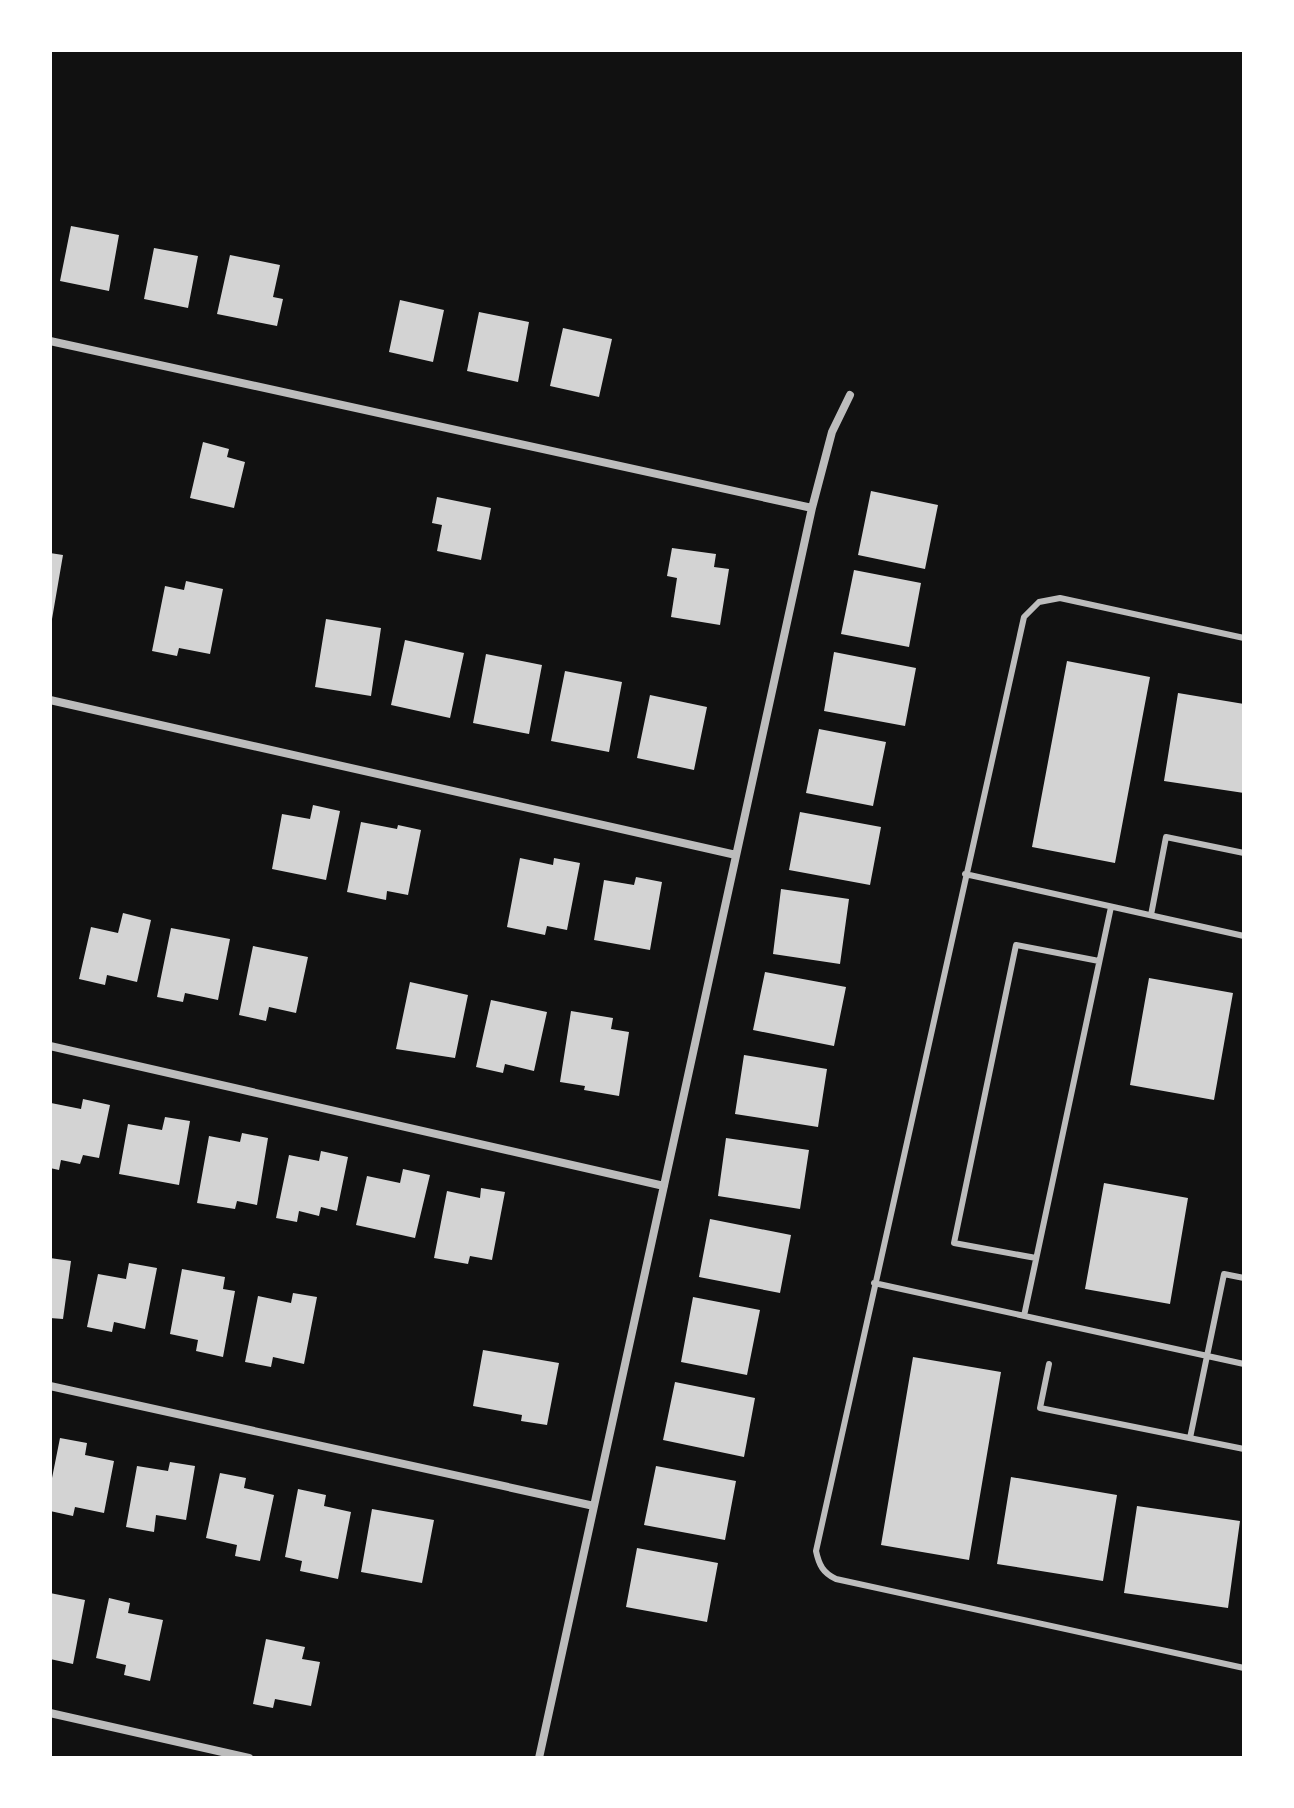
<svg xmlns="http://www.w3.org/2000/svg" width="1294" height="1808" viewBox="0 0 1294 1808" font-family="'DM Sans',sans-serif">
	<style>
		.building { fill: #d3d3d3 }
		.lines { fill: none; stroke-linecap: round; stroke-linejoin: round }
		.service { stroke: #bcbcbc; stroke-width: 6 }
		.minor { stroke: #bcbcbc; stroke-width: 8 }
	</style>
	<rect width="100%" height="100%" fill="#111"/>
	<path class="building" d="M71 226 119 235 109 291 60 281Z
		M154 248 198 256 188 308 144 299Z
		M230 255 280 265 273 297 283 299 277 326 217 314Z
		M400 300 444 310 433 362 389 352Z
		M479 312 529 322 518 382 467 371Z
		M563 328 612 339 599 397 550 386Z
		M203 442 229 449 227 457 245 462 234 508 190 498Z
		M871 491 938 505 925 569 858 555Z
		M437 497 491 508 481 560 437 551 442 525 432 523Z
		M672 548 716 554 714 567 729 569 720 625 671 617 677 578 667 576Z
		M50 553 63 555 52 619H50Z
		M854 570 921 583 909 647 841 634Z
		M186 581 223 589 210 654 179 648 177 656 152 651 165 586 184 590Z
		M326 619 381 628 371 696 315 687Z
		M405 640 464 653 450 718 391 705Z
		M834 652 916 668 905 726 824 711Z
		M486 654 542 665 529 734 473 723Z
		M1067 661 1150 677 1115 863 1032 847Z
		M565 671 622 682 609 752 551 741Z
		M1178 693 1244 704V793L1164 781Z
		M650 695 707 707 694 770 637 758Z
		M819 729 886 742 873 806 806 793Z
		M313 805 340 811 326 880 272 869 282 814 310 819Z
		M800 812 881 827 870 885 789 870Z
		M361 822 397 829 398 825 421 830 408 895 387 891 386 900 347 892Z
		M520 858 553 865 554 858 580 863 567 930 547 926 545 935 507 927Z
		M636 877 662 882 650 950 594 940 604 880 634 885Z
		M781 889 849 899 840 964 773 954Z
		M123 913 151 920 137 982 107 975 105 985 79 979 91 927 118 933Z
		M171 928 230 939 218 1000 185 993 183 1002 157 997Z
		M253 946 308 957 296 1013 269 1007 266 1021 239 1015Z
		M765 972 846 987 834 1046 753 1030Z
		M1149 978 1233 993 1214 1100 1130 1085Z
		M410 982 468 995 455 1058 396 1049Z
		M491 1000 547 1012 534 1071 505 1064 503 1073 476 1067Z
		M571 1011 613 1018 611 1029 629 1032 619 1096 584 1090 585 1086 560 1082Z
		M744 1055 827 1069 818 1127 735 1114Z
		M83 1099 110 1105 99 1158 83 1155 80 1164 61 1160 59 1170 50 1168 51 1103 81 1109Z
		M165 1117 190 1121 179 1185 119 1174 128 1124 162 1130Z
		M242 1133 268 1138 257 1205 237 1201 235 1209 197 1203 209 1136 240 1142Z
		M726 1138 809 1150 800 1209 718 1196Z
		M321 1151 348 1157 337 1211 321 1207 319 1216 299 1211 297 1222 276 1218 289 1155 319 1161Z
		M403 1169 430 1175 415 1238 356 1225 367 1176 400 1183Z
		M1104 1183 1188 1198 1170 1304 1085 1289Z
		M481 1188 505 1192 492 1260 470 1256 468 1264 434 1258 447 1191 480 1198Z
		M710 1219 791 1235 780 1293 699 1277Z
		M50 1258 71 1261 63 1319 50 1318Z
		M129 1263 157 1268 145 1329 114 1322 112 1332 87 1327 98 1274 126 1279Z
		M182 1269 225 1277 223 1289 235 1291 223 1357 196 1351 198 1340 170 1334Z
		M293 1293 317 1297 304 1364 273 1357 271 1367 245 1362 258 1296 291 1303Z
		M693 1297 760 1310 747 1375 681 1362Z
		M483 1350 559 1363 547 1425 521 1421 522 1415 473 1406Z
		M913 1357 1001 1372 969 1560 881 1545Z
		M675 1382 755 1398 744 1457 663 1440Z
		M60 1438 87 1443 85 1455 114 1461 104 1513 75 1507 73 1516 50 1511V1488Z
		M170 1462 195 1466 186 1520 156 1515 154 1532 126 1527 137 1466 168 1471Z
		M656 1466 736 1481 725 1540 644 1525Z
		M220 1473 246 1478 244 1488 274 1495 260 1561 235 1556 237 1545 206 1538Z
		M1011 1477 1117 1495 1103 1581 997 1564Z
		M298 1489 326 1495 324 1506 351 1512 338 1579 300 1571 302 1561 285 1557Z
		M1137 1506 1240 1521 1228 1608 1124 1593Z
		M372 1509 434 1520 422 1583 361 1572Z
		M637 1548 718 1563 707 1622 626 1607Z
		M50 1593 85 1600 73 1664 50 1659Z
		M109 1598 130 1603 128 1613 163 1620 150 1681 124 1675 126 1665 96 1658Z
		M266 1639 305 1647 302 1659 320 1662 311 1706 275 1699 273 1708 253 1704Z"/>
	<g class="lines">
		<path class="service" d="M1244 638 1060 598 1039 602 1024 617 816 1551C819 1565 823 1573 836 1579L1244 1668
			M965 874 1244 936
			M1151 915 1166 837 1244 853
			M1036 1258 954 1243 1016 945 1099 961
			M874 1283 1244 1364
			M1024 1316 1111 907
			M1049 1364 1040 1408 1244 1449
			M1190 1438 1224 1274 1244 1278"/>
		<path class="minor" d="M50 341 812 508
			M50 700 736 855
			M50 1046 664 1186
			M50 1386 594 1506
			M50 1713 249 1758
			M539 1758 812 508 832 432 850 395"/>
	</g>
	<rect width="1294" height="1808" fill="none" stroke="#ffffff" stroke-width="104"/>
</svg>
